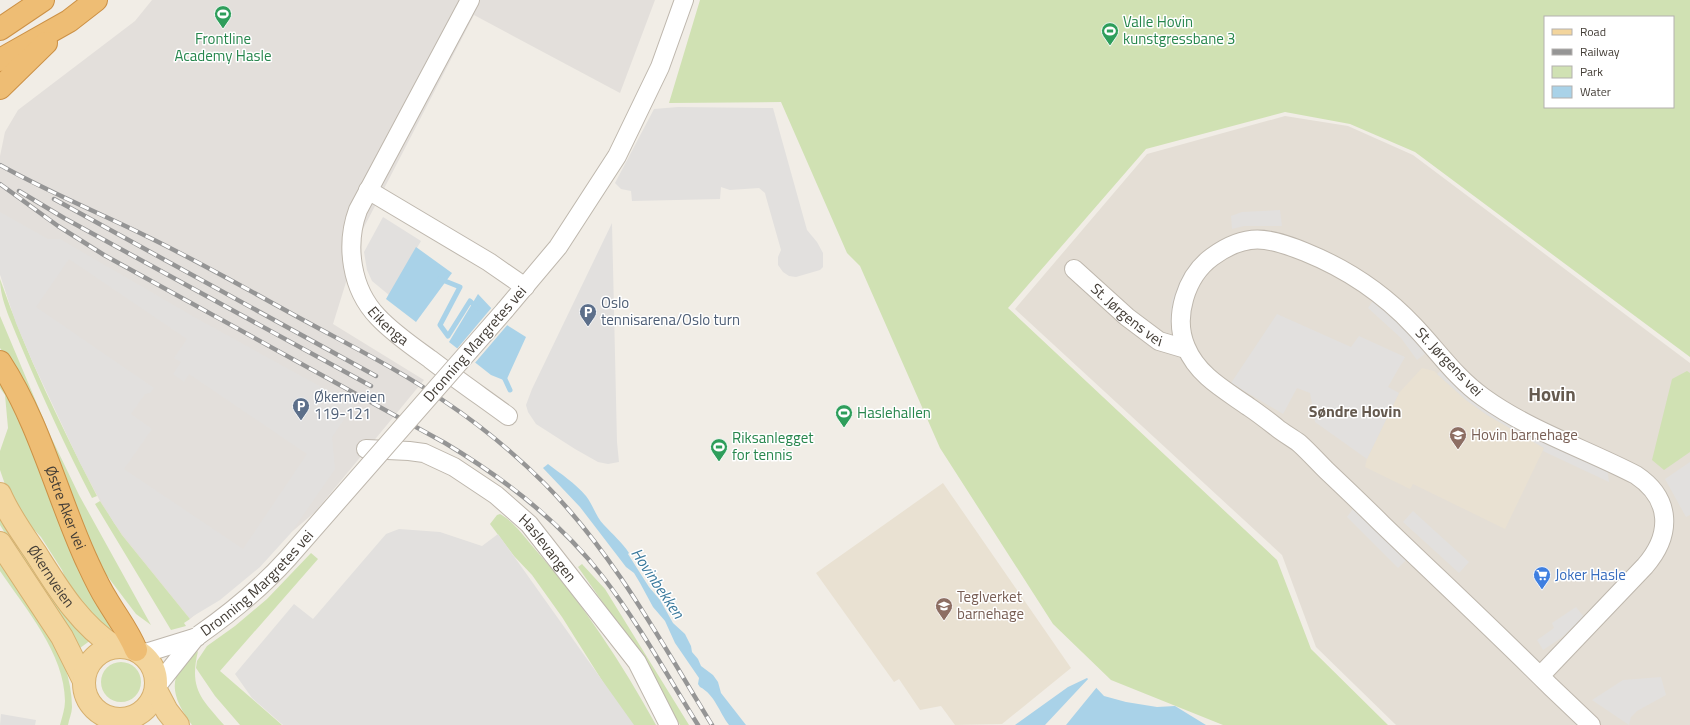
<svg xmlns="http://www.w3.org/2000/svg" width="1690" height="725" viewBox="0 0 1690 725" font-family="'Titillium Web',sans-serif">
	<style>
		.residential { fill: #e4ded5 }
		.industrial { fill: #e3dfdb }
		.education { fill: #e9e1d2 }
		.green { fill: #d0e1b3; fill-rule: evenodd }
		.parking { fill: #e2e0de; fill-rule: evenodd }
		.water { fill: #a9d2e8 }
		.pier { fill: #f1ede6 }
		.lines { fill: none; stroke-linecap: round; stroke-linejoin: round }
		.stream { stroke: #a9d2e8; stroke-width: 5 }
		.minor-casing { stroke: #beb7ad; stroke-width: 20 }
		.major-casing { stroke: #d6b06f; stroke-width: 24 }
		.highway-casing { stroke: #cc9146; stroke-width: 24 }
		.minor { stroke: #fff; stroke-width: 18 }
		.major { stroke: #f3d59d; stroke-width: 22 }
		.highway { stroke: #eebd74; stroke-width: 22 }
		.rail-casing { stroke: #959595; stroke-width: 4.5 }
		.rail { stroke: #fff; stroke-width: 3; stroke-dasharray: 9; stroke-linecap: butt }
		.minor-bridge-casing { stroke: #beb7ad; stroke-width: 20; stroke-linecap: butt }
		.minor-bridge { stroke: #fff; stroke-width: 18 }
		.labels { text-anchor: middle; stroke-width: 3; stroke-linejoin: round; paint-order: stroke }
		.leisure-label { font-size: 15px; fill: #27864d; stroke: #fff; text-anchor: start }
		.service-label { font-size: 15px; fill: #4e5e75; stroke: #fff; text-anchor: start }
		.street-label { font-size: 15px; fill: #433d36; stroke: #fff }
		.education-label { font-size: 15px; fill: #785e54; stroke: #fff; text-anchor: start }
		.shop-label { font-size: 15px; fill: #366cbe; stroke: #fff; text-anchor: start }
		.neighbourhood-label { font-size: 16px; font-weight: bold; fill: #655a4f; stroke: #fff }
		.water-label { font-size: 16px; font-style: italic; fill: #39799c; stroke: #fff }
		.district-label { font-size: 19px; font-weight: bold; fill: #655a4f; stroke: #fff }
	</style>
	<rect width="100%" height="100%" fill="#f1ede6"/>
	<path class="residential" d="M1285 116 1348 126 1413 155 1690 363V725H1396L1316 647 1282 555 1015 309 1147 154Z"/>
	<path class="industrial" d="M152 0H655L620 93 474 15 362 231 333 324 424 380 315 512 190 619 122 535 100 501 80 463 16 323 0 274V156L5 132 18 110 135 21Z"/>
	<path class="education" d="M1422 368 1434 371 1466 400 1487 415 1544 448 1505 529 1413 484 1410 489 1365 467 1367 459 1399 393Z
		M943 483 1071 668 1002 724 955 725 941 706 920 710 899 679 894 682 816 573Z"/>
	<path class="green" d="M700 0H1690V357L1415 152 1350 124 1285 112 1146 149 1008 308 1277 560 1311 649 1388 725H1223L1111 680 1053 624 940 448 860 266 847 253 781 102 669 103ZM1545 17H1673V107H1545Z
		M0 279C26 354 61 426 97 496L92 498C66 448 43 398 21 346 13 325 0 301 0 279Z
		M0 316 51 437 79 495 151 625 136 614 92 556 19 376 0 348Z
		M1687 371 1690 373V452L1664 470 1652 460 1672 379Z
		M0 374 116 626 113 630 99 625 68 592 66 580 62 570 41 537 24 519 8 493 0 470V451L8 428 5 395 0 388Z
		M100 501 122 535 190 619 184 623 186 626 171 630 95 504Z
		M0 506 91 640 80 648 69 629 18 554 0 525Z
		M500 514C513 521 524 536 534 548 582 602 621 662 656 725H630L562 617 532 575 514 556 490 524 497 515Z
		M311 553 318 559 220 671 282 725H240L215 696 196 668 197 661 207 646 235 626 267 599Z
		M0 561C30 605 72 651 72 707 72 713 69 719 68 725H60C62 717 65 709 65 701 65 654 25 608 0 571Z
		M582 564 605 589 689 725H680L636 650 578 567Z
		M198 651C189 689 201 698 224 725H192C171 696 165 675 198 651Z
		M101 682a20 20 0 1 1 40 0a20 20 0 1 1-40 0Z"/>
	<path class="parking" d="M678 107 773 108 807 230 817 242 823 253V267L820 270 796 277 789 276 783 272 778 265V257L781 250 766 197 765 193 759 188 730 190 721 187 720 199 632 201 631 191 621 189 615 183 654 109Z
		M1280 210 1282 226H1244L1232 229 1231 216 1242 212Z
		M0 212 48 239H60L196 318 354 405 332 437 335 469 290 534 260 567 220 600 190 618 114 523 80 463 33 363 16 323 0 274ZM69 259 187 339 174 358 181 362 173 374 184 382 189 374 307 454 243 549 124 469 152 429 131 414 145 394 150 393 154 388 36 307Z
		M383 217 421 241 389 295 372 281 367 270 364 252Z
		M612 223 617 442 619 462 608 464 598 462 575 449 536 424 528 412 526 405 532 389Z
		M1231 236 1207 255 1177 329 1171 330 1170 316 1172 300 1182 276 1192 262 1204 251 1217 242Z
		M1376 296 1430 350 1417 360 1401 338 1368 308Z
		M1277 314 1351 347 1359 336 1405 357 1388 387 1399 393 1367 459 1315 422 1310 393 1297 388 1283 414 1231 383Z
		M1445 366 1607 467 1609 482 1543 451 1544 448 1487 415 1466 400 1437 374Z
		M1690 462V515L1686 517 1665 479Z
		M1355 506 1408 558 1398 568 1347 517Z
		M1413 511 1469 562 1459 573 1403 522Z
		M399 529 440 532 482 546 498 534 634 725H283L252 698 235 674 294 604 313 619 386 534Z
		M1576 607 1584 617 1561 638 1543 650 1537 640 1554 628 1552 623Z
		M1661 677 1666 695 1637 711 1631 717 1629 725 1592 700 1623 680Z
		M1 714 36 720 35 725H0Z"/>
	<path class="water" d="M416 247 452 273 416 322 386 299Z
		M478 294 507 325 526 337 506 381 491 375 449 342Z
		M548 464C561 474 575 483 586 496 593 505 596 517 604 525 613 535 622 542 629 553L628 554 649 587 660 600 673 623 685 634 691 646 692 652 698 659 701 666 713 675 718 682 721 693 746 725H729C719 712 715 695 700 687L698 684 699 678 675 643 665 621 653 607 640 583 634 573 626 567 580 507 543 468Z
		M1087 678 1104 696 1126 702 1157 707 1175 706 1206 725H1015L1068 687Z"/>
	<path class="pier" d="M493 306 509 323 474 364 456 350Z
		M1089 678 1097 687 1066 725H1045Z"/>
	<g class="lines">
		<path class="stream" d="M440 279 460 287 440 325 448 336 470 301 477 308
			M503 375 510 390"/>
		<g class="minor-casing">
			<g id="minor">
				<path id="s1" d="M470 0 358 210C345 245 351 289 378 317 393 333 412 346 430 359 456 379 482 397 508 416"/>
				<path d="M368 190 489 262 525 287"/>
				<path id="s2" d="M1074 269 1127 317 1159 341 1186 349"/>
				<path d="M505 310 558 247 617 156 660 67 684 0"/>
				<path id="s3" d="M366 449 409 451 424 453 454 467 496 495 529 524 637 662 669 725"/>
				<path d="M142 654 197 637"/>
				<path d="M1540 676 1645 566C1672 535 1672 499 1636 475 1586 449 1530 431 1483 397 1456 378 1437 350 1414 326 1383 293 1347 269 1305 252 1268 237 1246 232 1212 257 1186 276 1173 317 1186 347 1198 376 1225 390 1249 407 1258 413 1267 420 1276 427 1283 433 1291 437 1299 443 1308 451 1317 461 1326 470 1345 488 1364 506 1382 524 1438 578 1495 631 1550 686L1591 725"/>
				<path d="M157 686 195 638"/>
			</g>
		</g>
		<g class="major-casing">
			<g id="major">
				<path id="s4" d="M0 494C9 515 22 533 35 552 58 588 79 624 115 647"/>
				<path d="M0 543 62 637 84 681"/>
				<circle cx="120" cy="683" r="36"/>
				<path d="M156 690 167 711 178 725"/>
			</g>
		</g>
		<g class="highway-casing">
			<g id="highway">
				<path d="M0 29 43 0"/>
				<path d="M0 60 69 21 96 0"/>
				<path d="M0 88 46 43"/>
				<path id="s5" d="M0 362C39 422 56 492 85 557 92 572 98 586 107 600 117 617 129 632 136 650"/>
			</g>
		</g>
		<use href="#minor" class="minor"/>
		<use href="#major" class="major"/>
		<use href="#highway" class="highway"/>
		<g class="rail-casing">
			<path id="rail" d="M0 165C46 191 95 211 142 234 198 261 252 292 307 322 353 347 401 371 444 401 480 425 514 453 545 484 614 554 661 642 712 725
				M0 184 58 226 104 255 445 443C505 479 560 521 603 577 639 624 667 675 698 725
				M19 191 64 218 371 386
				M54 199 376 376"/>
		</g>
		<use href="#rail" class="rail"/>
		<g class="minor-bridge-casing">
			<g id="minor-bridge">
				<path id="s6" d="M199 635C232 612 261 588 288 558L505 310"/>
			</g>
		</g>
		<use href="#minor-bridge" class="minor-bridge"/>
	</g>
	<defs>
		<g id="stadium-pin" transform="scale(0.9)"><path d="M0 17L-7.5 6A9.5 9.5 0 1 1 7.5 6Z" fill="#2e9e5b" stroke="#fff"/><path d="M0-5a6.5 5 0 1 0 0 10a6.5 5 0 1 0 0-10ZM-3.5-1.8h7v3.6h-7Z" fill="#fff"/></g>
		<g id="parking-pin" transform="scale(0.9)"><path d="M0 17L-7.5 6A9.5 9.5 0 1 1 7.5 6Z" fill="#5c6f8a" stroke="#fff"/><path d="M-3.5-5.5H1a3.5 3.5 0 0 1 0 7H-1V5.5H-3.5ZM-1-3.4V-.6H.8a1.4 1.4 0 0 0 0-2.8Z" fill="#fff"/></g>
		<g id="school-pin" transform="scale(0.9)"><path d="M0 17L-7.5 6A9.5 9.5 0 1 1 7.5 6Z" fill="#8d6e63" stroke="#fff"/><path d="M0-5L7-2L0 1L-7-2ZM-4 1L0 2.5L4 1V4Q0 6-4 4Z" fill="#fff"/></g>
		<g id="supermarket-pin" transform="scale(0.9)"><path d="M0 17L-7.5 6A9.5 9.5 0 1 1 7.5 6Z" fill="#3f7fe0" stroke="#fff"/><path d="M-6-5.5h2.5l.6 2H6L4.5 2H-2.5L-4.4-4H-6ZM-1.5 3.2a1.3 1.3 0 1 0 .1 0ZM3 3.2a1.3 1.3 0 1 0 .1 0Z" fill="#fff"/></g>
	</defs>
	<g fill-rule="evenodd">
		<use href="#stadium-pin" x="223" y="14"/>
		<use href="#stadium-pin" x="1110" y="31"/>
		<use href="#parking-pin" x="588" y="312"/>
		<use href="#parking-pin" x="301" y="406"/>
		<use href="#stadium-pin" x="844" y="413"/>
		<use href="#school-pin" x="1458" y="435"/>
		<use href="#stadium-pin" x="719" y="447"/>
		<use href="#supermarket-pin" x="1542" y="575"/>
		<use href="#school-pin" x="944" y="606"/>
	</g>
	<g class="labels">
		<g class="leisure-label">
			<text x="1123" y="27">Valle Hovin<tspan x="1123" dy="17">kunstgressbane 3</tspan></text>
			<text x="223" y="44" text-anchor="middle">Frontline<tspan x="223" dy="17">Academy Hasle</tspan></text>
			<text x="857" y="418">Haslehallen</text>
			<text x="732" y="443">Riksanlegget<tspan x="732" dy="17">for tennis</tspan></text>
		</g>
		<g class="service-label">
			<text x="601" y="308">Oslo<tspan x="601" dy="17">tennisarena/Oslo turn</tspan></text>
			<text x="314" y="402">Økernveien<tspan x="314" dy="17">119-121</tspan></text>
		</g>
		<g class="street-label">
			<text dy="5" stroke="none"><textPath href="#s2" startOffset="70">St. Jørgens vei</textPath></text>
			<text dy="5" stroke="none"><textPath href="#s1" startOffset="366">Eikenga</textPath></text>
			<text transform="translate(475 344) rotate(-49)" y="5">Dronning Margretes vei</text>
			<text transform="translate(1449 362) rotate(46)" y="5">St. Jørgens vei</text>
			<text dy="5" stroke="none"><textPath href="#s5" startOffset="160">Østre Aker vei</textPath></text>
			<text dy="5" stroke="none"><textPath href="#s3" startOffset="216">Haslevangen</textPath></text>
			<text dy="5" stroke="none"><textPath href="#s4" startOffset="97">Økernveien</textPath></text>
			<text dy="5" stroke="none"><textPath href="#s6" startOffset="78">Dronning Margretes vei</textPath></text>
		</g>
		<g class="education-label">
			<text x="1471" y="440">Hovin barnehage</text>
			<text x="957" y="602">Teglverket<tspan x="957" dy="17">barnehage</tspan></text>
		</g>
		<g class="shop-label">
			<text x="1555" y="580">Joker Hasle</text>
		</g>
		<g class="neighbourhood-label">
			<text x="1355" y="417">Søndre Hovin</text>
		</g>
		<g class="water-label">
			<text transform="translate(658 583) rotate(56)" y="6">Hovinbekken</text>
		</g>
		<g class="district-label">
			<text x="1552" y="401">Hovin</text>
		</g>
	</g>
	<rect x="1544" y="16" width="130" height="92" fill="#ffffff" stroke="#b4b1af"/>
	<rect x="1552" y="29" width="20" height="6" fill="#f3d59d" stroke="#b4b1af"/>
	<text x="1580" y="36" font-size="12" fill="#433d36">Road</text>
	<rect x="1552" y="49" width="20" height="6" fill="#959595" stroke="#b4b1af"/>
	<text x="1580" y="56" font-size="12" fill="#433d36">Railway</text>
	<rect x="1552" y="66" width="20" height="12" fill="#d0e1b3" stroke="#b4b1af"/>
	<text x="1580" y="76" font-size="12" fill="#433d36">Park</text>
	<rect x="1552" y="86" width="20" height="12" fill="#a9d2e8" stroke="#b4b1af"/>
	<text x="1580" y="96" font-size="12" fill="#433d36">Water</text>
</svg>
